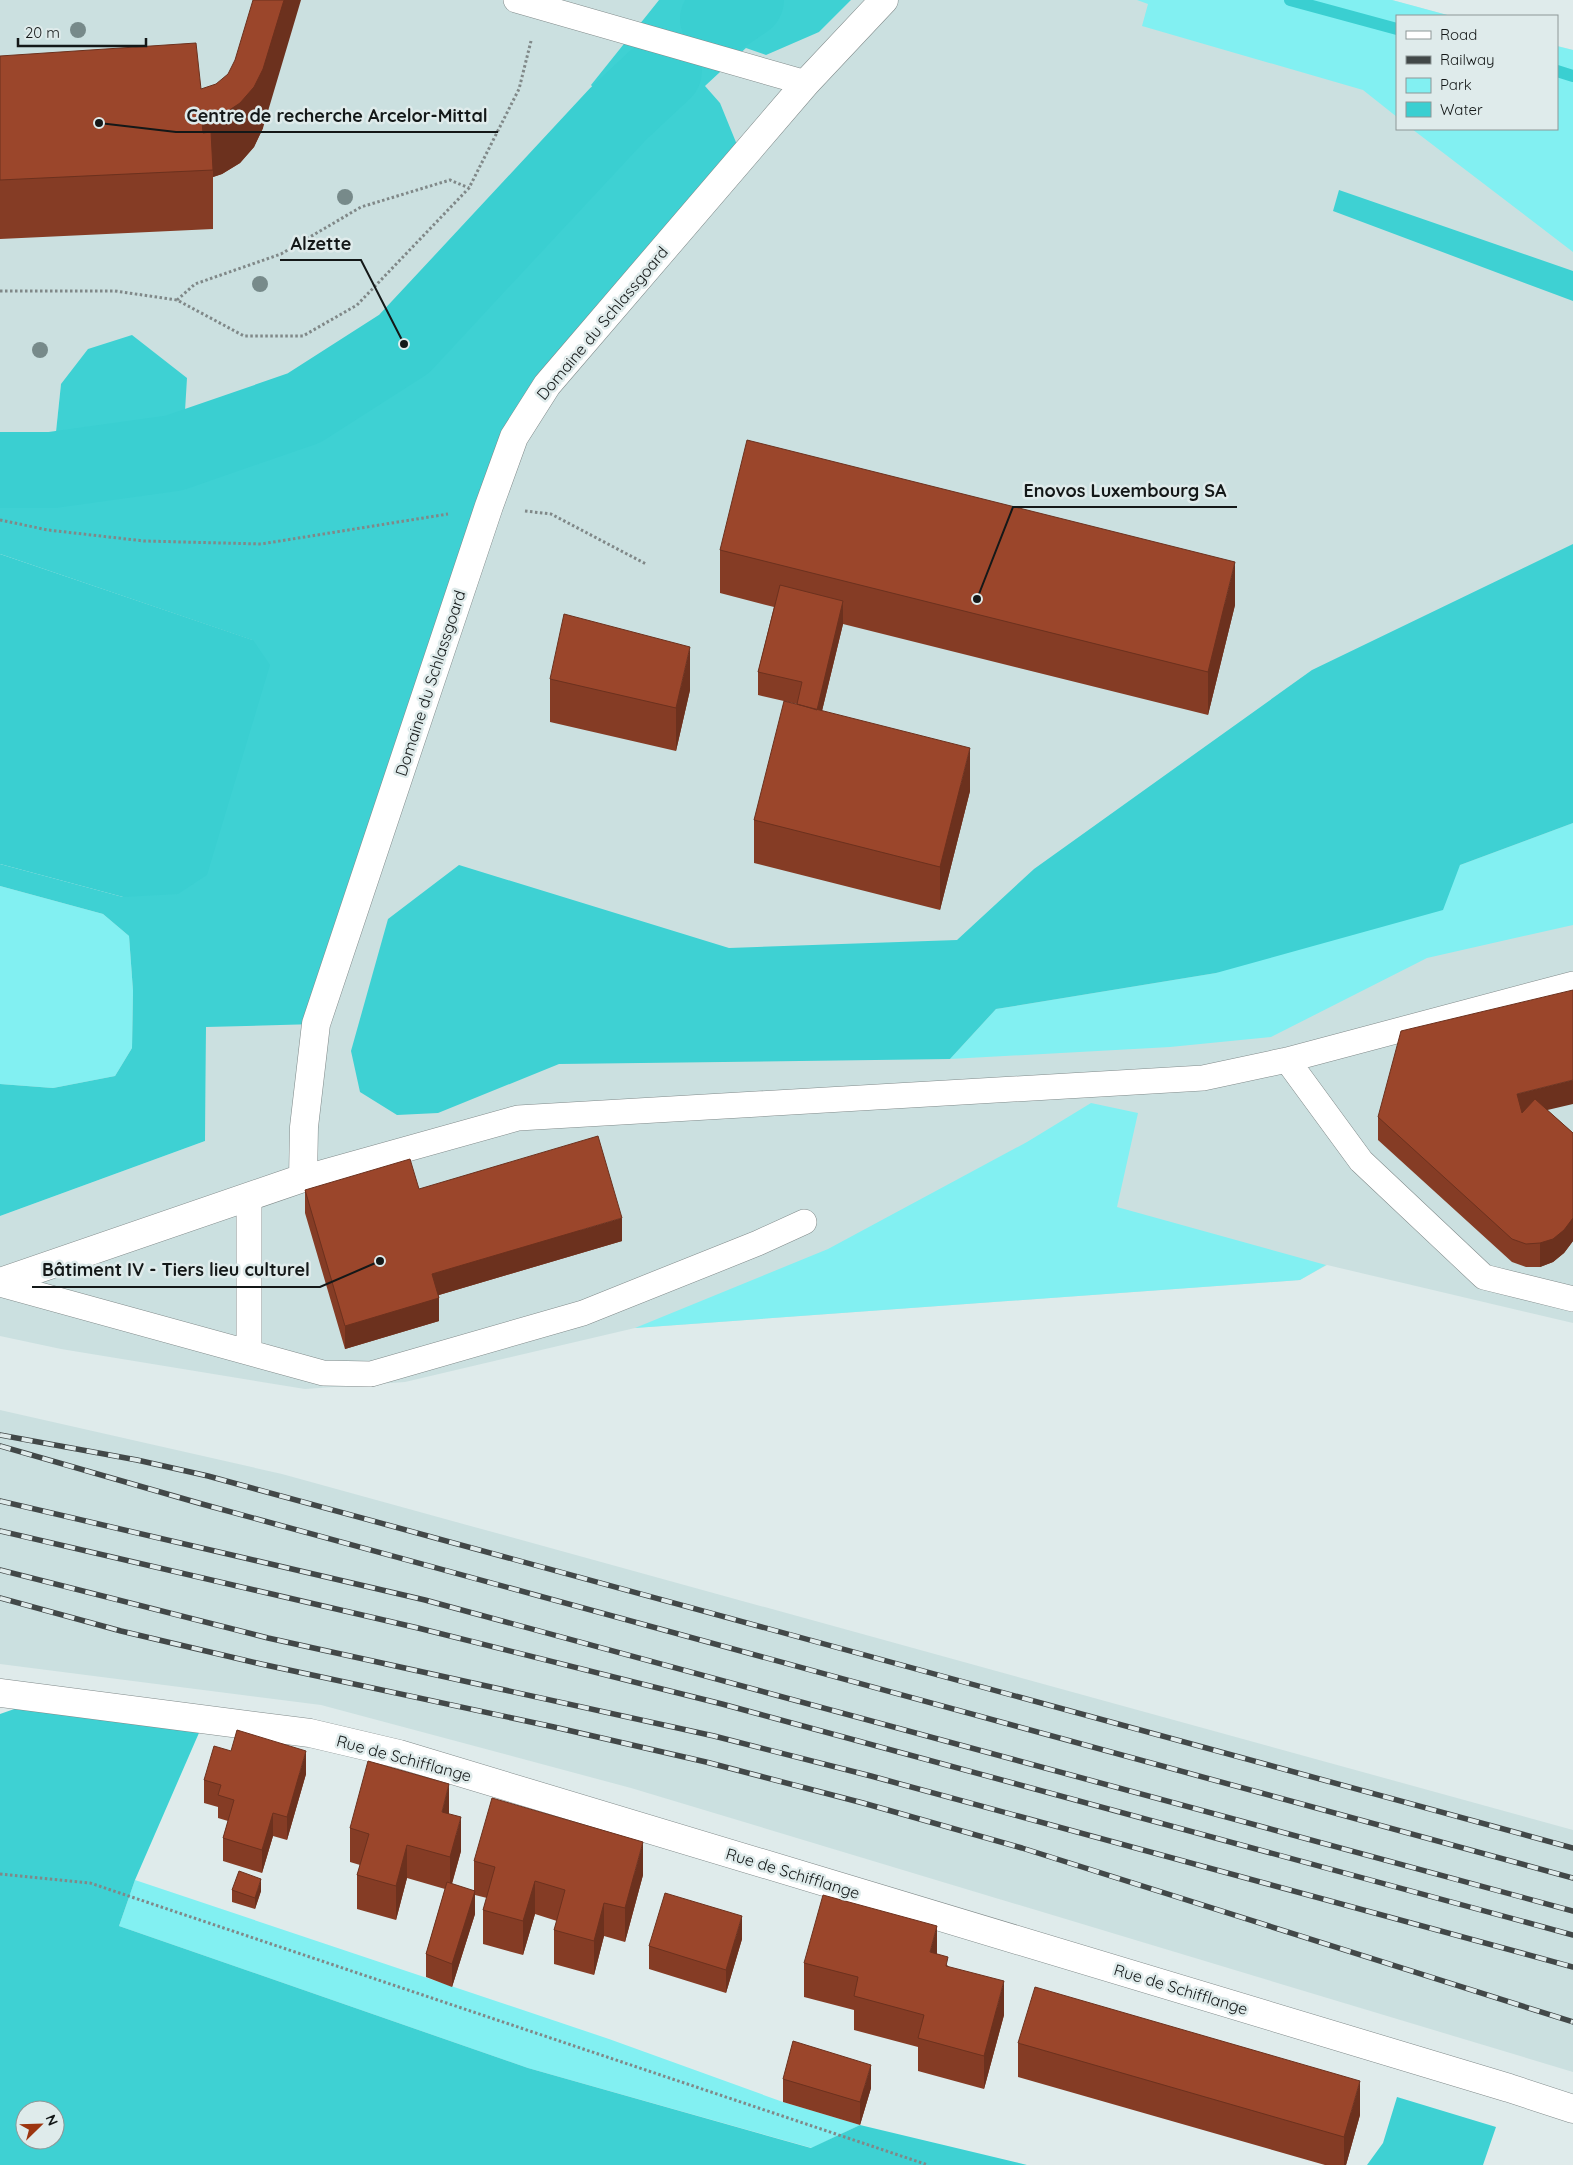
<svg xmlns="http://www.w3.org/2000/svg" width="1573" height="2165" viewBox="0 0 1573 2165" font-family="Quicksand,sans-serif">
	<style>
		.built { fill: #cbe0e0 }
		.green { fill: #82f0f2 }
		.forest { fill: #3ed1d3; fill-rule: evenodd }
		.water { fill: #3acfd1 }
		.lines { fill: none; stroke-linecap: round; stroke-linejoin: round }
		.stream { stroke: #3acfd1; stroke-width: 12 }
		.river { stroke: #3acfd1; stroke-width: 76 }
		.service-casing { stroke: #808a8a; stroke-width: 26 }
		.minor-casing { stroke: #808a8a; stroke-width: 29 }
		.tertiary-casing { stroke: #808a8a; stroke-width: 29 }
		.path { stroke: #808888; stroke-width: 3; stroke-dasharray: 2.5 2.5; stroke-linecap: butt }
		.service { stroke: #fff; stroke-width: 25 }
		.minor { stroke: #fff; stroke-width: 28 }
		.tertiary { stroke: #fff; stroke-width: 28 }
		.rail-casing { stroke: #424848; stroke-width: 5.5 }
		.rail { stroke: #dfebeb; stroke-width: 4; stroke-dasharray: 11; stroke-linecap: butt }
		.tree { fill: #778a8a }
		.wall { fill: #853c25 }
		.shaded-wall { fill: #6c311e }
		.building { fill: #9b462b; stroke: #6c311e }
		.labels { text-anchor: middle; stroke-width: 5; stroke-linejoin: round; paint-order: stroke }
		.street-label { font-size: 16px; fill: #141818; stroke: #dfebeb }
		.leader { fill: none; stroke: #141818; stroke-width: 2 }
		.callout-dot { fill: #141818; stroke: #dfebeb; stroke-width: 2 }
		.callout-label { font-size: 18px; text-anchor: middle; font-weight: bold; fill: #141818; stroke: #dfebeb; stroke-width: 5; stroke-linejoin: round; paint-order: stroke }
	</style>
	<rect width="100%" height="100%" fill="#dfebeb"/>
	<path class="built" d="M0 0H659L592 84 618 114 404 344 304 408 174 453 185 411 61 384 52 470 2 471 0 460Z
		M851 0H1392L1451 16H1397V129H1557V46L1573 50V1323L1327 1265 1300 1280 635 1328 405 1382 305 1389 61 1349 0 1336V1216L205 1141 206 1027 489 506 720 103 704 87 746 48 819 32Z
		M0 1410 282 1474 1573 1830V2072L631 1788 321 1705 0 1664Z"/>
	<path class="green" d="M1137 0H1392L1451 16H1397V117L1363 90 1142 26 1148 4Z
		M1557 46 1573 50V252L1412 129H1557Z
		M1573 823V925L1427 958 1271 1037 1170 1047 950 1059 996 1009 1216 973 1460 865Z
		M0 886 103 914 129 936 133 991 132 1048 115 1076 53 1088 0 1084Z
		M1091 1103 1138 1113 1117 1207 1326 1265 1300 1280 635 1328 828 1249 1027 1142Z
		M135 1880 609 2039 783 2102 860 2125 812 2148 528 2068 119 1926Z"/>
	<path class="forest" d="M659 0H851L819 32 766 55 746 48 705 86 720 103 742 157 547 385 316 1024 206 1027 205 1141 0 1216V1084L53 1088 115 1076 132 1048 133 991 129 936 103 914 0 886V864L123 897 252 640 0 554V460L2 471 52 470 61 384 88 349 132 335 187 378 185 411 174 453 304 408 404 344 617 114 591 85Z
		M1339 190 1573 271V301L1333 211Z
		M1573 544V823L1460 865 1443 910 1216 973 996 1009 950 1059 559 1064 438 1113 397 1115 360 1092 351 1051 388 919 459 865 729 948 957 940 1034 869 1312 670Z
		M43 1699 205 1719 135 1880 119 1926 528 2068 811 2148 860 2125 1027 2165H0V1714ZM25 2110H55V2140H25Z
		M1397 2097 1496 2127 1483 2165H1367L1383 2143Z"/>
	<path class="water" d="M0 554 253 640 270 665 207 875 178 894 123 897 0 864Z"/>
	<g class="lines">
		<path class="stream" d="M1290 0 1397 29
			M1557 71 1573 76"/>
		<path class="river" d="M718 19 746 0
			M0 470H52L174 453 304 408 404 344 618 114 664 71"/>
		<g class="service-casing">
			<path id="service" d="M516 0 806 83
				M1287 1060 1361 1161 1484 1277 1573 1299
				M303 1178 518 1118 1203 1078 1287 1060 1573 984
				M249 1197V1351
				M0 1284 323 1373 371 1374 583 1313 758 1243 804 1222"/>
		</g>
		<g class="minor-casing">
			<path id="minor" d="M0 1282 303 1178 304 1127 316 1024 489 506 514 437 547 385 806 83 884 0"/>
		</g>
		<g class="tertiary-casing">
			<path id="tertiary" d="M0 1693 310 1733 399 1754 1509 2088 1573 2109"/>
		</g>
		<path class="path" d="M0 291H115L177 300 244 336H303L357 305 469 188 519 89 531 41
			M177 300 195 284 281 254 361 207 450 180 469 188
			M525 511 551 514 646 564
			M0 520 48 530 144 541 261 544 448 514
			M0 1874 90 1883 928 2165"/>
		<use href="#service" class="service"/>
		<use href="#minor" class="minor"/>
		<use href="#tertiary" class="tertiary"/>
		<g class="rail-casing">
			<path id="rail" d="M0 1435 137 1460 208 1476 1573 1848
				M0 1446 202 1504 1573 1878
				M0 1501 425 1600 1573 1911
				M0 1531 418 1628 722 1704 1573 1935
				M0 1570 268 1638 714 1736 871 1776 1573 1967
				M0 1598 121 1631 261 1664 554 1727 706 1762 863 1803 1022 1848 1573 2022"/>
		</g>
		<use href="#rail" class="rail"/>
	</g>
	<g class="tree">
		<circle cx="78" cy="30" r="8"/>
		<circle cx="345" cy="197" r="8"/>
		<circle cx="260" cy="284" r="8"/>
		<circle cx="40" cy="350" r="8"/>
	</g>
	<path class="wall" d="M0 56 201 89 263 128 254 147 240 163 222 174 213 177V229L0 239Z
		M720 550 1235 605 1208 715 843 624 822 711 970 791 940 910 754 863V820L797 704 758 695V672L774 607 720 593Z
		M550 679 690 690 676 751 550 722Z
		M1547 1110 1573 1133V1241L1564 1253 1553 1262 1540 1267H1526L1512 1262 1378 1140V1117Z
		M419 1189 622 1241 439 1295V1321L345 1349 305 1213V1190Z
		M306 1774 287 1840 273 1836 262 1873 223 1861V1838L228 1821 218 1818V1807L204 1803V1780Z
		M449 1814 461 1851 452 1884 474 1891V1861L643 1875 625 1942 604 1936 594 1975 554 1964V1930L557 1921 535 1914 523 1955 483 1944V1910L487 1898 475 1895V1914L452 1987 426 1977V1954L445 1889 407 1878 396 1920 357 1909V1875L360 1865 350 1862V1828Z
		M232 1890 261 1891 255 1909 232 1902Z
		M742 1939 726 1993 649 1969V1946Z
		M937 1954 948 1966 1004 2015 984 2089 918 2071V2047L854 2030V2010L804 1997V1963Z
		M1018 2043 1360 2115 1346 2165H1325L1018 2077Z
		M783 2079 871 2088 860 2125 783 2102Z"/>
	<path class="shaded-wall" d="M284 0H301L263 128 254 147 240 163 222 174 213 177V170H202V122Z
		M1235 562V605L1208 715V672Z
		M843 601V624L812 752V729Z
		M690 647V690L676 751V708Z
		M970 748V791L940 910V867Z
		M1573 1080V1104L1517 1117V1094Z
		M622 1218V1241L432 1297V1274Z
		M1573 1218V1241L1564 1253 1553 1262 1540 1267V1243Z
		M439 1298V1321L345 1349V1326Z
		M306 1751V1774L287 1840V1817Z
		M449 1784V1818L442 1812Z
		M273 1813V1836L262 1873V1850Z
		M461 1817V1851L450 1890V1857Z
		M643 1842V1875L625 1942V1908Z
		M407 1845V1878L396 1920V1886Z
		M261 1879V1891L255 1909V1898Z
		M535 1881V1914L523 1955V1921Z
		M475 1891V1914L452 1987V1964Z
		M604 1903V1936L594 1975V1941Z
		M742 1916V1939L726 1993V1970Z
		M937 1926V1960L930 1952Z
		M1004 1981V2015L984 2089V2056Z
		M871 2065V2088L860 2125V2102Z
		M1360 2081V2115L1346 2165H1344V2137Z"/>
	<path class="building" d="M253 0H284L263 69 254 87 240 103 222 115 202 122 203 133 211 132 213 170 0 180V56L196 43 201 89 216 84 228 74 235 60Z
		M747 440 1235 562 1208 672 720 550Z
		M780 585 843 601 817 710 797 704 802 682 758 672Z
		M564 614 690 647 676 708 550 679Z
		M784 701 970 748 940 867 754 820Z
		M1573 990V1080L1517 1094 1522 1113 1535 1099 1573 1133V1218L1564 1230 1553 1239 1540 1243 1526 1244 1512 1239 1378 1117 1401 1031Z
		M598 1136 622 1218 432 1274 439 1298 345 1326 305 1190 410 1159 419 1189Z
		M237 1730 306 1751 287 1817 273 1813 262 1850 223 1838 234 1800 218 1795 221 1785 204 1780 214 1746 231 1751Z
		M368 1761 449 1784 442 1812 461 1817 450 1857 407 1845 396 1886 357 1875 369 1834 350 1828Z
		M492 1798 643 1842 625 1908 604 1903 594 1941 554 1930 565 1890 535 1881 523 1921 483 1910 495 1867 474 1861Z
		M239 1871 261 1879 255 1898 232 1890Z
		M447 1882 475 1891 452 1964 426 1954Z
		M665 1893 742 1916 726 1970 649 1946Z
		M823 1895 937 1926 930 1952 948 1957 946 1966 1004 1981 984 2056 918 2038 924 2015 854 1996 858 1977 804 1963Z
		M1035 1987 1360 2081 1344 2137 1018 2043Z
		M793 2041 871 2065 860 2102 783 2079Z"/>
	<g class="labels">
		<g class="street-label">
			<text transform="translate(602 323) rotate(-50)" y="6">Domaine du Schlassgoard</text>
			<text transform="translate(430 683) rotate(-72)" y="6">Domaine du Schlassgoard</text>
			<text transform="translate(404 1758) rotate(15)" y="6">Rue de Schifflange</text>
			<text transform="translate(793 1873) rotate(17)" y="6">Rue de Schifflange</text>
			<text transform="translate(1181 1989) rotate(17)" y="6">Rue de Schifflange</text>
		</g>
	</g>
	<path class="leader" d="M99 123L176 132H498M404 344L361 260H280M977 599L1013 507H1237M380 1261L320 1287H32"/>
	<g class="callout-dot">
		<circle cx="99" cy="123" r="5"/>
		<circle cx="404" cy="344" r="5"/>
		<circle cx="977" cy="599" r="5"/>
		<circle cx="380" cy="1261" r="5"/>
	</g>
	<g class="callout-label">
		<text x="337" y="122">Centre de recherche Arcelor-Mittal</text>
		<text x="321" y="250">Alzette</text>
		<text x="1125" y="497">Enovos Luxembourg SA</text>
		<text x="176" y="1276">Bâtiment IV - Tiers lieu culturel</text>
	</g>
	<rect x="1396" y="15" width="162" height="115" fill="#dfebeb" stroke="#8e9797"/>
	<rect x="1406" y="31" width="25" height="8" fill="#ffffff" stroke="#8e9797"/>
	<text x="1440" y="40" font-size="15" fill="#141818">Road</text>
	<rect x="1406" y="56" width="25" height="8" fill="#424848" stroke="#8e9797"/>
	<text x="1440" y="65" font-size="15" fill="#141818">Railway</text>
	<rect x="1406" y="78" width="25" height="15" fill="#82f0f2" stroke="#8e9797"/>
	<text x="1440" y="90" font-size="15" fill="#141818">Park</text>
	<rect x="1406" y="102" width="25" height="15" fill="#3acfd1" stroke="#8e9797"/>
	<text x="1440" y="115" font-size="15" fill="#141818">Water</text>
	<g transform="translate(40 2125) rotate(67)"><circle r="24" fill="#dfebeb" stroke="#8e9797"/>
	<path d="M0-4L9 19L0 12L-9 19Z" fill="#9c3510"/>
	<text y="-8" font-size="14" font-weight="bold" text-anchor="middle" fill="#141818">N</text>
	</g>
	<path d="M18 38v8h128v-8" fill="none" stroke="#141818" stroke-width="2.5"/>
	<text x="25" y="38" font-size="15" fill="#141818" stroke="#dfebeb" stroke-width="4" paint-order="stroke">20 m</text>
</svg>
